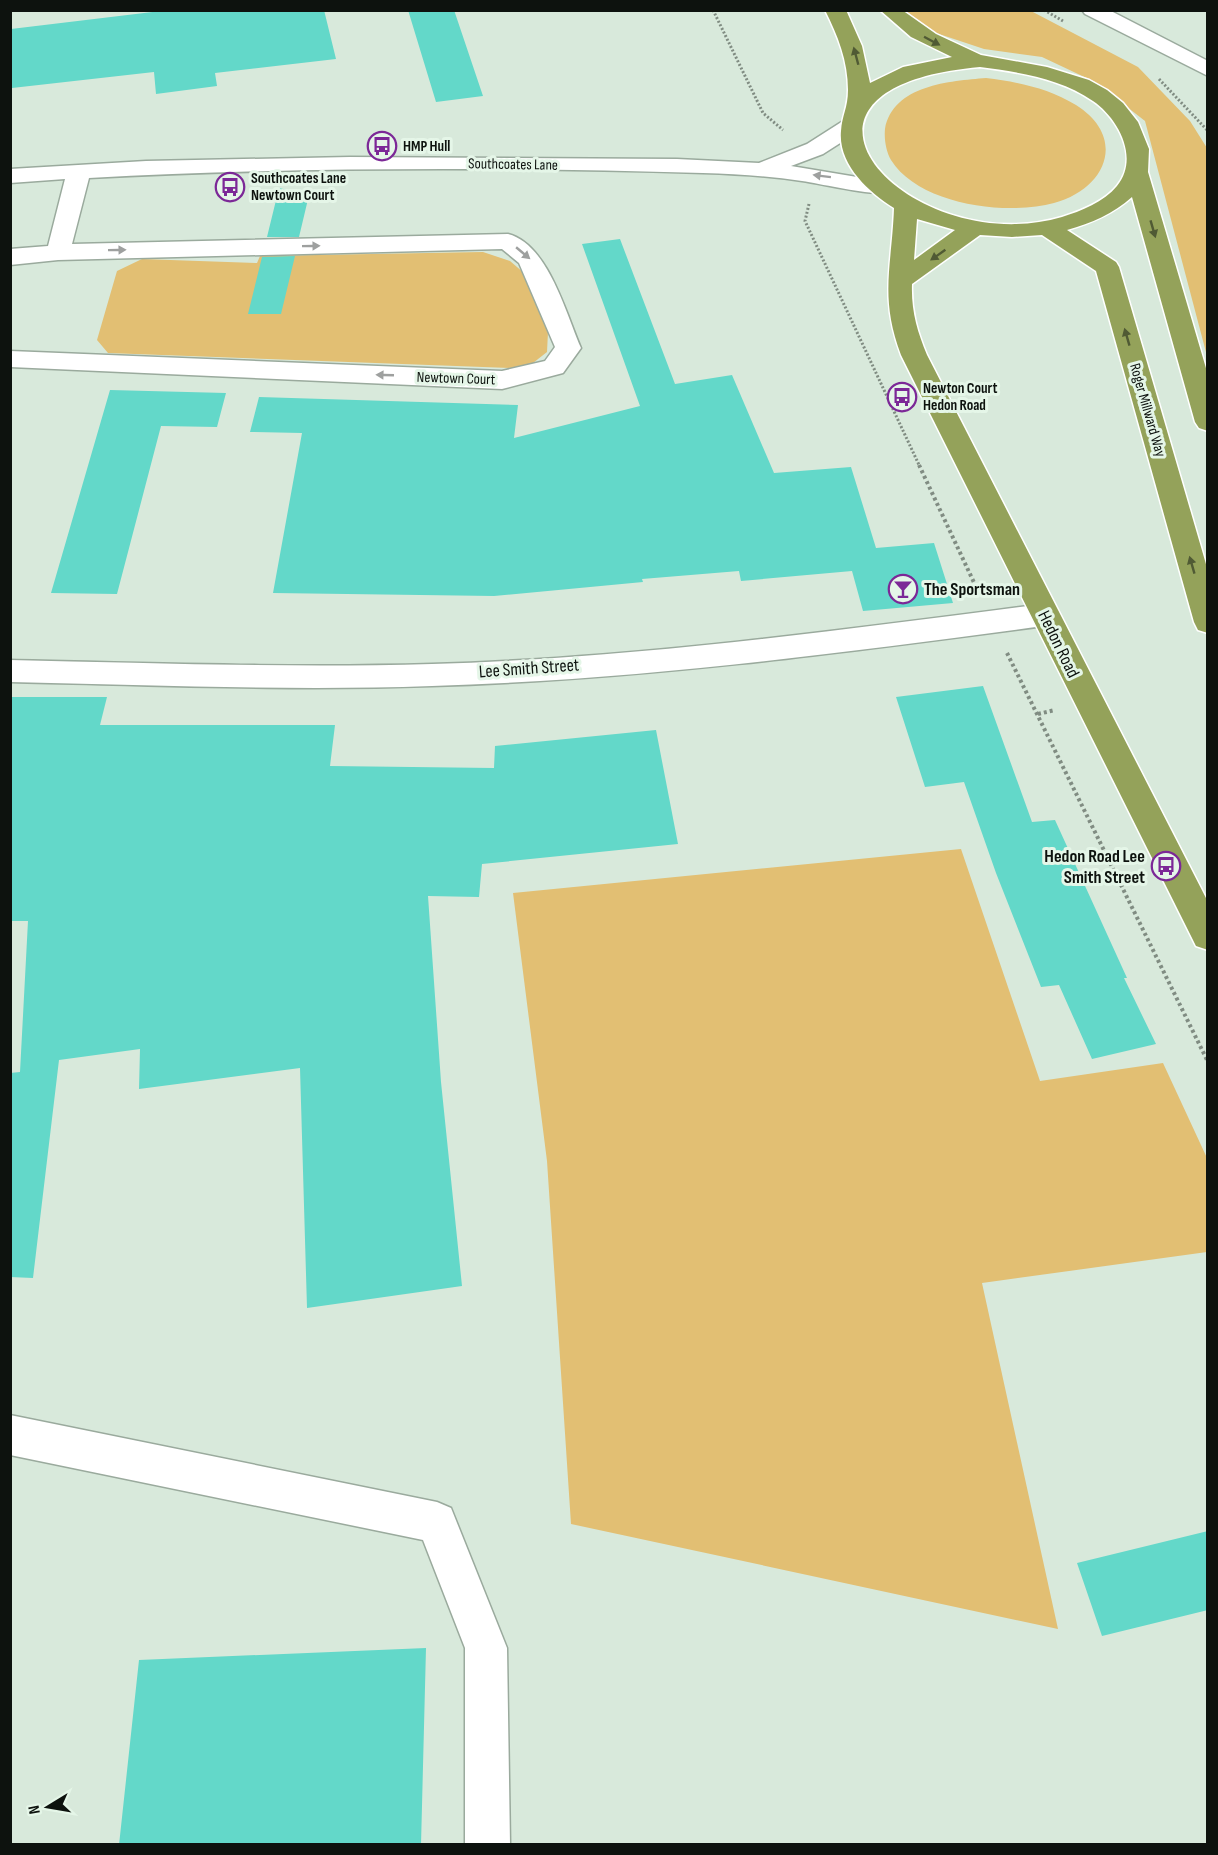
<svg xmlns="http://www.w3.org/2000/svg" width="1218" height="1855" viewBox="0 0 1218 1855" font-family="'Sofia Sans Condensed',sans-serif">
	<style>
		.green { fill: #e2bf73 }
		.building { fill: #63d8c9 }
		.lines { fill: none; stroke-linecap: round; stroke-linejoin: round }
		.minor-casing { stroke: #9aaa9d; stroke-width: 3 }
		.highway-casing { stroke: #fff; stroke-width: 3 }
		.path-far1 { stroke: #808c82; stroke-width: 3; stroke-dasharray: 2 2; stroke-linecap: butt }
		.path { stroke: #808c82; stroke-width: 4; stroke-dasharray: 3 3; stroke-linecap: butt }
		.minor { fill: #fff; fill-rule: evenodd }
		.highway { fill: #94a25a; fill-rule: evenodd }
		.oneway { fill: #505a34 }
		.oneway2 { fill: #9ea09f }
		.labels { text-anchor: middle; stroke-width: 6; stroke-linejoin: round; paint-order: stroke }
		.far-poi-label { font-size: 15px; font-weight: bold; fill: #0d120e; stroke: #e5f6e8; text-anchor: start }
		.far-street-label { font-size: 15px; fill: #0d120e; stroke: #e5f6e8 }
		.poi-label { font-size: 18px; font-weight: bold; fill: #0d120e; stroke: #e5f6e8; text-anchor: start }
		.street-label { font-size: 18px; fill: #0d120e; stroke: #e5f6e8 }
	</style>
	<rect width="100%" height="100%" fill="#d8e9db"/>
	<path class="green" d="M900 11H1031L1138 67 1190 121 1207 148V356L1145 121 1095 82 1042 57 984 49 912 25Z
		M986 78C1018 82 1048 88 1076 105 1128 138 1106 189 1054 203 1007 216 919 205 891 160 886 151 884 139 885 129 893 85 950 81 986 78Z
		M483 252 510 261 524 273 548 332 547 352 533 363 512 368 108 353 97 340 117 271 142 259 257 263 260 256Z
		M961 849 1040 1081 1163 1063 1207 1158V1252L982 1283 1058 1629 571 1524 547 1161 513 893Z"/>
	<path class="building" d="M169 10H324L336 59 215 73 217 86 156 94 154 72 12 88 11 29Z
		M408 10H454L483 96 436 102Z
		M279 188 309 195 299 237H267Z
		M620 239 675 384 732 375 774 473 851 467 876 548 934 543 953 603 863 611 852 571 741 581 739 571 642 579 643 582 494 596 273 593 302 433 250 432 259 397 518 405 514 438 640 406 582 244Z
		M295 256 281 314H248L262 257Z
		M110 390 226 393 217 427 161 426 117 594 51 593Z
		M983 686 1032 822 1055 820 1127 978H1124L1156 1044 1092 1059 1059 985 1041 987 996 873 964 782 925 787 896 697Z
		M10 697H107L100 725H335L330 766 494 768 495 746 656 730 678 844 482 864 479 897 428 896 441 1082 462 1286 307 1308 300 1068 139 1089 140 1049 59 1060 33 1278 10 1277V1073L20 1072 28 921H10Z
		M1208 1531V1610L1102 1636 1077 1563Z
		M426 1648 421 1845H119L139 1660Z"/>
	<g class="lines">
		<g class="minor-casing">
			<path id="minor" d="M1082 10H1109L1208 61V76L1085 14Z
				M851 119 859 121 862 126 859 131 823 154 791 166 887 182 891 187 887 192C870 196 823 184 802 181 769 176 736 174 703 173 498 167 293 167 89 178L72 244 508 234C548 244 566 314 581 348L563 373 502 389 10 367V351L502 371 545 361 555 347 519 263 502 249 58 260 10 265V249L48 246 65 179 10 183V169L146 161 350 157 677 159 759 163 807 144 843 121Z
				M1044 604 1054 607 1058 615 1054 623 1044 626C841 653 638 680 432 686 292 691 151 685 10 682V660C151 663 292 668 432 664 638 658 841 630 1044 604Z
				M10 1415 437 1502 451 1508 507 1648 510 1844H465V1648L423 1540 10 1455Z"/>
		</g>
		<g class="highway-casing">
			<path id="highway" d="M825 10H846L862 46 870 83 903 67 952 57 911 37 880 10H902L936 34 981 55 1047 67 1089 80 1107 90 1123 103 1138 122 1149 149 1148 172 1208 375V431L1199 428 1195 422 1132 197C1113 214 1092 223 1067 230L1116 262 1119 267 1208 571V633L1198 630 1194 622 1096 271 1042 235 1012 237 980 235 912 284C911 310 917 331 927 355L1208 902V950L1196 946 901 355C879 297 892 266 894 208 868 192 838 164 841 131 842 115 848 108 848 90 848 61 838 36 825 10ZM980 67C1018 72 1060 78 1093 101 1118 118 1140 158 1117 186 1104 202 1081 211 1062 217 912 261 744 88 980 67ZM917 219 955 230 914 260Z"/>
		</g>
		<path class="path-far1" d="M713 10 763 113 783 130
			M1044 10 1063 21
			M1159 79 1208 131
			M809 204 805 221 920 467"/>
		<path class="path" d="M919 465 977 589
			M1007 653 1208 1062
			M1038 714 1055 710"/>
		<use href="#minor" class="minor"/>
		<use href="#highway" class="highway"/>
	</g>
	<defs><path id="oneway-solid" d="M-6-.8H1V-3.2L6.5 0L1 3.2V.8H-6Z" transform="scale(1.5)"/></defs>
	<g class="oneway">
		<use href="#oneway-solid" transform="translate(932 41) rotate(28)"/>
		<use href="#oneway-solid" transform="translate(856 56) rotate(-105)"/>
		<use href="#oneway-solid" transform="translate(1153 229) rotate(74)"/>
		<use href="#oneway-solid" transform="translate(938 255) rotate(145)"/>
		<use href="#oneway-solid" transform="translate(1127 337) rotate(-106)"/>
		<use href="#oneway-solid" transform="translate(1192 565) rotate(-106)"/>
	</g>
	<g class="oneway2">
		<use href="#oneway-solid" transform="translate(822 176) rotate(-173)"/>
		<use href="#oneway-solid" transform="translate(311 246) rotate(-1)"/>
		<use href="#oneway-solid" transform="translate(117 250) rotate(-1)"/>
		<use href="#oneway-solid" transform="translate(523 253) rotate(40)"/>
		<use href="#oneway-solid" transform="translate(385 375) rotate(-178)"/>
	</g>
	<defs>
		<g id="bus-ring" transform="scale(1.5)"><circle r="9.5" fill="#e5f6e8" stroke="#7c2897" stroke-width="1.5"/><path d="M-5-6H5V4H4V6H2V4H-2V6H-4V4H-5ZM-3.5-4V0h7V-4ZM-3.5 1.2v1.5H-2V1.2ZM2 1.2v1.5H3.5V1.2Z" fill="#7c2897"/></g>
		<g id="bar-ring" transform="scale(1.5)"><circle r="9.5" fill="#e5f6e8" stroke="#7c2897" stroke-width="1.5"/><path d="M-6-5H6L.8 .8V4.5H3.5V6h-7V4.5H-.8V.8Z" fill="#7c2897"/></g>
	</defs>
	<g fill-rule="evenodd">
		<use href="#bus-ring" x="382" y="146"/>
		<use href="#bus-ring" x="230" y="187"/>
		<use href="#bus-ring" x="902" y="397"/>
		<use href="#bar-ring" x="903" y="589"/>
		<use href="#bus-ring" x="1166" y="866"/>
	</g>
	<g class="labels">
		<g class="far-poi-label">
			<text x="403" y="151">HMP Hull</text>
			<text x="251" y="183">Southcoates Lane<tspan x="251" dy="17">Newtown Court</tspan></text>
			<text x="923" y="393">Newton Court<tspan x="923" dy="17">Hedon Road</tspan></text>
		</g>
		<g class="far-street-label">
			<text transform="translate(513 164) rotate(1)" y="5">Southcoates Lane</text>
			<text transform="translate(456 378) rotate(2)" y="5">Newtown Court</text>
			<text transform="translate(1148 410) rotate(74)" y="5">Roger Millward Way</text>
		</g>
		<g class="poi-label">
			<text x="924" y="595">The Sportsman</text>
			<text x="1145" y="862" text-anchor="end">Hedon Road Lee<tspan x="1145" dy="21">Smith Street</tspan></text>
		</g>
		<g class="street-label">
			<text transform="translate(1059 644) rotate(64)" y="6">Hedon Road</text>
			<text transform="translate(529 668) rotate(-4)" y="6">Lee Smith Street</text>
		</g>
	</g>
	<rect width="1218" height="1855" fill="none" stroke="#0d120e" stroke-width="24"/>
	<g transform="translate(48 1807) rotate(259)" stroke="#e5f6e8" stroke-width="4.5" paint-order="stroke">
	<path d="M0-4.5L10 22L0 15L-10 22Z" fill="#0d120e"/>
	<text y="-9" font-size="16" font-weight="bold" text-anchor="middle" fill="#0d120e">N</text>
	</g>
</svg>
